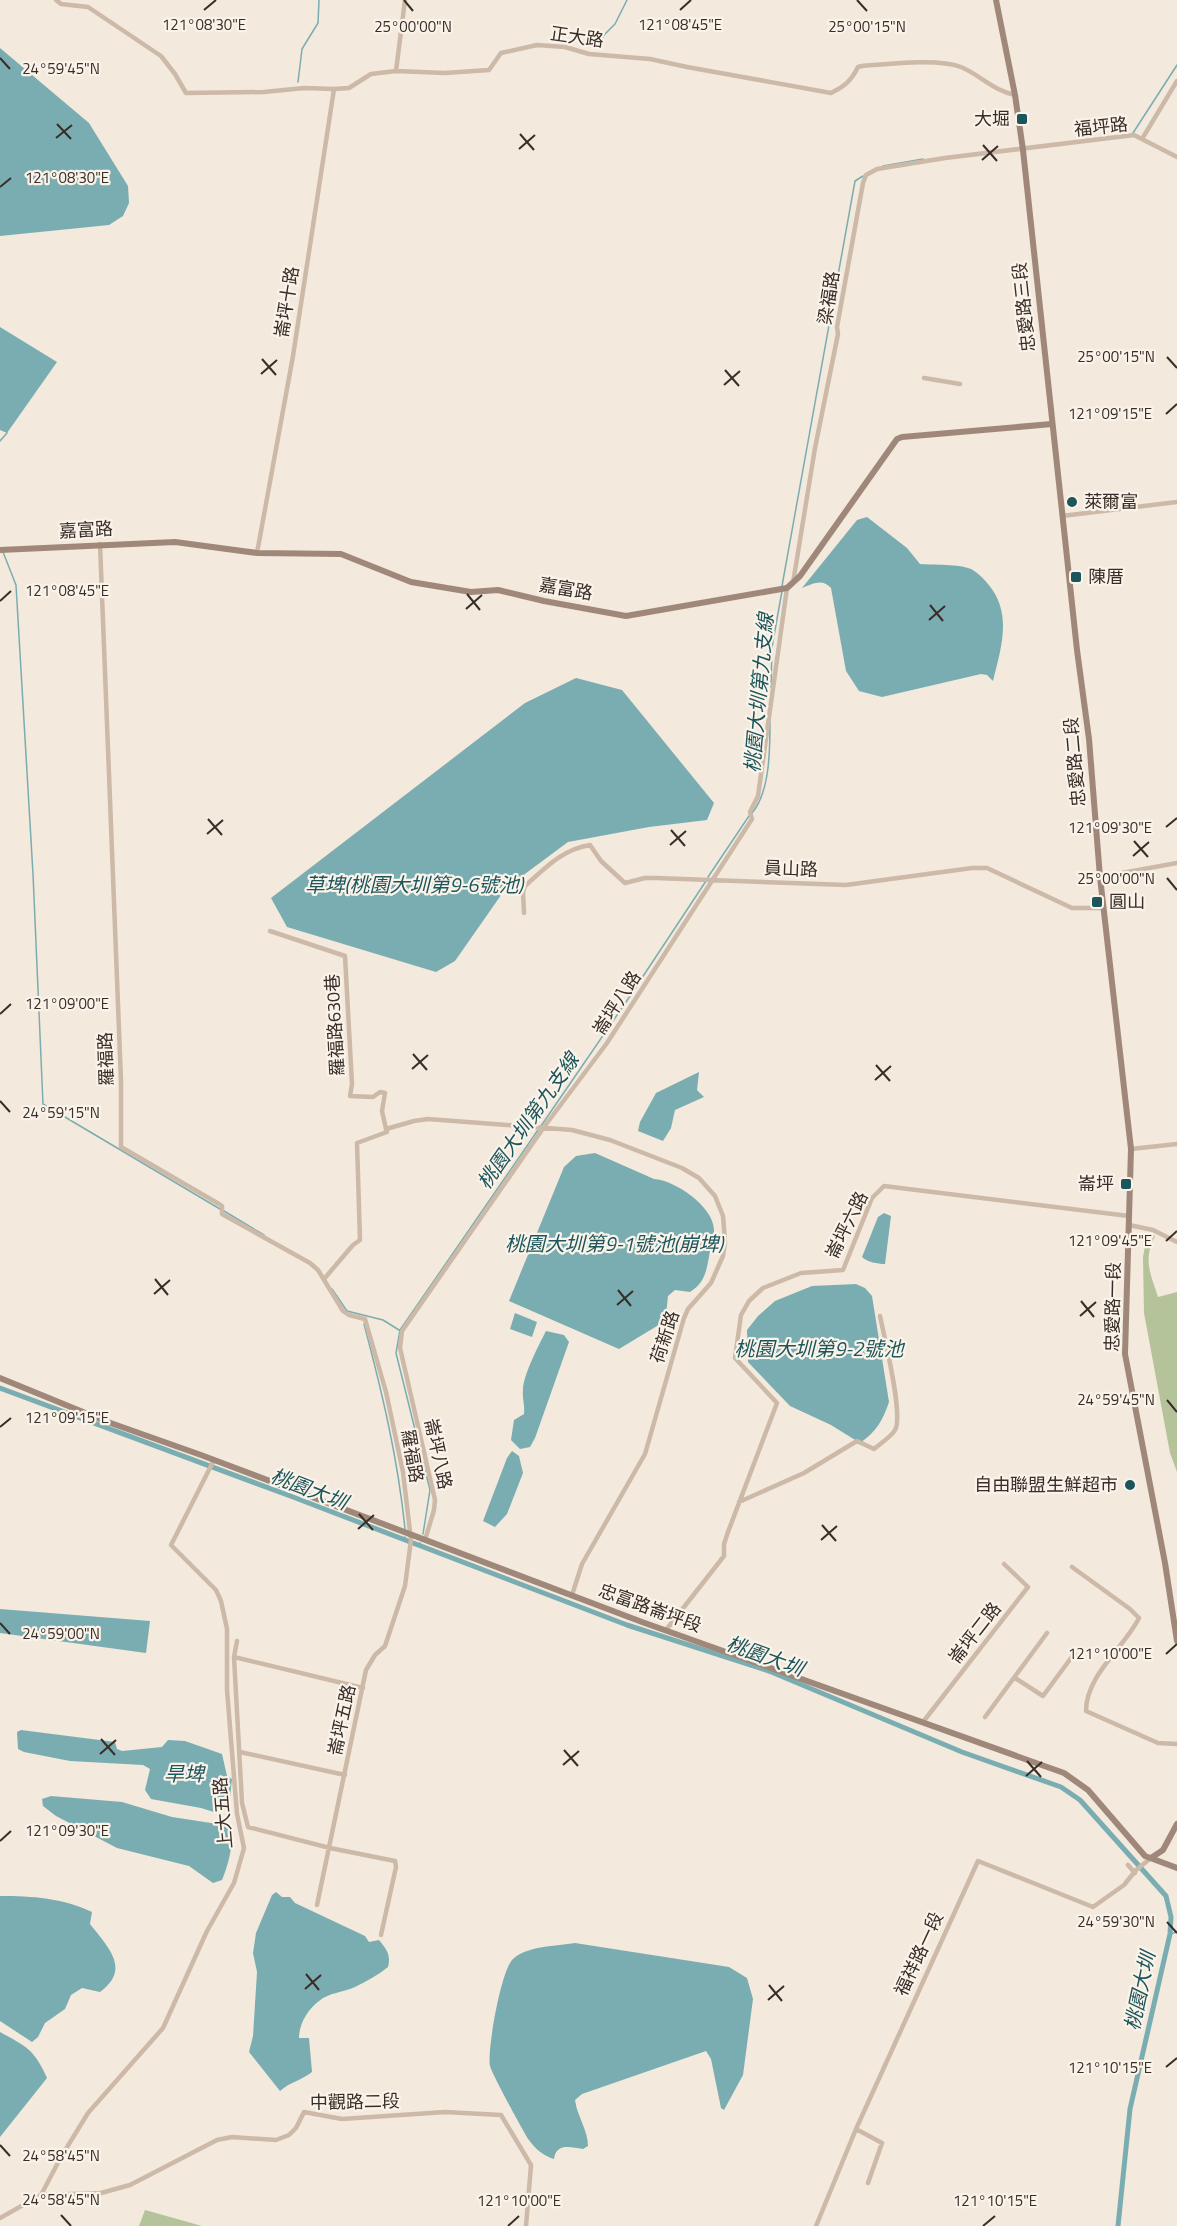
<svg xmlns="http://www.w3.org/2000/svg" width="1177" height="2226" viewBox="0 0 1177 2226" font-family="'Titillium Web','Noto Sans TC',sans-serif">
	<style>
		.green { fill: #b5c39b }
		.water { fill: #7aadb1 }
		.lines { fill: none; stroke-linecap: round; stroke-linejoin: round }
		.stream { stroke: #7aadb1; stroke-width: 1.5 }
		.canal { stroke: #7aadb1; stroke-width: 5 }
		.street { stroke: #ccb9a7; stroke-width: 4.5 }
		.secondary { stroke: #9f8879; stroke-width: 6 }
		.ticks { fill: none; stroke: #382d28; stroke-width: 2 }
		.poi-dot { fill: #1c555b; stroke: #faf3e9; stroke-width: 2 }
		.labels { text-anchor: middle; stroke-width: 4.5; stroke-linejoin: round; paint-order: stroke }
		.street-label { font-size: 18px; fill: #382d28; stroke: #faf3e9 }
		.poi-label { font-size: 18px; fill: #382d28; stroke: #faf3e9; text-anchor: end }
		.water-label { font-size: 20px; font-style: italic; fill: #1c555b; stroke: #faf3e9 }
		.ticks-label { font-size: 15px; text-anchor: middle; fill: #382d28; stroke: #faf3e9; stroke-width: 4.5; stroke-linejoin: round; paint-order: stroke }
	</style>
	<rect width="100%" height="100%" fill="#f3e9dc"/>
	<path class="green" d="M1151 1233 1155 1236C1143 1260 1150 1272 1158 1297L1177 1292V1472L1170 1453 1144 1313 1143 1257 1146 1241Z
		M145 2210 202 2226H139Z"/>
	<path class="water" d="M0 48 89 123 128 186 129 203 123 216 109 225 0 236Z
		M0 327 57 362 7 433 0 430Z
		M867 517 907 548 920 564C933 565 960 564 971 569 977 572 984 579 988 584 1013 613 1001 648 993 681L987 675 981 674 882 697 859 691 846 671 831 588C822 578 813 584 802 588L857 520Z
		M576 678 622 690 714 803 707 820 649 827 568 842 506 888 455 961 436 972 287 927 271 898 525 703Z
		M699 1072 697 1090 704 1097 675 1110 671 1128 663 1141 638 1131 640 1122 656 1093Z
		M595 1153 654 1179C675 1180 714 1207 714 1230 714 1239 710 1248 709 1257 706 1273 704 1283 690 1292L675 1290 668 1296 666 1315 657 1326 619 1349 509 1301 564 1167 576 1156Z
		M884 1213 891 1216 885 1264C878 1264 867 1262 862 1257L878 1217Z
		M856 1284 865 1288 872 1296 889 1402C883 1420 876 1432 860 1443L831 1425 790 1406 748 1362 747 1330 758 1316 775 1301 812 1286Z
		M515 1313 537 1322 532 1337 510 1329Z
		M546 1331 564 1335 569 1342 535 1438 530 1447 520 1449 511 1440 514 1420 524 1414C525 1405 522 1398 523 1390 523 1375 539 1345 546 1331Z
		M512 1451 519 1456 523 1473 507 1514 495 1527 483 1521 507 1458Z
		M0 1609 150 1621 146 1653 0 1633Z
		M21 1730 115 1742 117 1749 122 1751 162 1747 168 1740 185 1741 222 1754 227 1776 232 1779 229 1806 217 1813 201 1808 151 1799 145 1790 150 1769 143 1765 70 1761 24 1752 18 1749 17 1732Z
		M51 1796 122 1802 172 1817 224 1825 232 1831C232 1849 229 1863 222 1880L213 1883 189 1866 117 1848 56 1816 43 1806 42 1799Z
		M276 1892 282 1897H290L295 1903 365 1936 369 1942 379 1940C387 1950 391 1955 388 1967 378 1975 367 1981 355 1987 344 1992 328 1993 319 2001 308 2009 299 2024 299 2038H309L312 2072C302 2080 290 2082 280 2091L249 2052 253 2036 257 1972 253 1953 256 1933 272 1895Z
		M0 1896C33 1896 62 1898 92 1912L90 1924C107 1946 132 1969 100 1992L82 1988 71 1995 65 2009 45 2023 38 2037 32 2042 0 2021Z
		M575 1943 729 1967 747 1978 753 1999 743 2075 724 2110 721 2108 711 2059 706 2051 582 2094 575 2100C577 2116 588 2130 588 2146L583 2149C570 2147 556 2143 554 2159 544 2156 535 2149 529 2140 523 2131 492 2074 490 2066 487 2050 501 1970 513 1959 526 1946 557 1946 575 1943Z
		M0 2032C27 2047 34 2049 47 2078L0 2137Z"/>
	<g class="lines">
		<path class="stream" d="M597 45 605 34 615 24 627 0
			M298 82 302 49 318 23 319 0
			M1133 133 1177 65
			M883 166 923 159
			M0 441 7 433
			M3 552 16 585 33 874 43 1104 220 1209
			M782 586 855 181 863 176
			M771 687 772 647 782 591
			M752 813C770 792 770 749 770 722
			M708 877 749 816
			M541 1126 626 1002 706 881
			M224 1211 264 1235
			M332 1289 347 1311 383 1320 399 1330
			M364 1324C382 1392 398 1459 405 1529
			M423 1534 430 1490 396 1353 400 1330 538 1130
			M405 1537 406 1540
			M419 1545 420 1543
			M1170 1934 1177 1932"/>
		<path class="canal" d="M0 1388 293 1497 627 1625 769 1671 962 1752 1061 1787 1080 1800 1166 1896 1171 1917 1170 1934 1130 2109 1118 2226"/>
		<path class="street" d="M56 0 61 4 88 7 161 56 175 74 186 93 264 92 304 88 334 89 349 88 371 74 396 71 445 73 489 70 501 53 537 45 565 47 589 54 650 59 687 67 831 93C845 86 851 81 858 67L862 66C888 64 938 58 961 67 980 75 994 91 1015 95
			M396 71 405 0
			M1142 139 1177 81
			M924 378 960 384
			M1062 516 1177 502
			M100 544 121 1081V1147L219 1204 222 1206V1214L310 1263 318 1270 343 1311 349 1315 365 1319 386 1392 403 1472 411 1540 405 1586 385 1646 375 1655 366 1670 317 1905
			M257 553 293 356 334 89
			M793 583 815 448 838 334 837 327 863 183 866 175 877 169 945 158 1134 135 1177 157
			M1100 877 1177 863
			M524 913 523 892 525 886C545 868 563 849 590 845L601 861 625 883 645 878H656L846 885 972 868H987L1072 908H1104
			M270 931 345 956 352 1084 350 1096 373 1097 380 1092 385 1093 382 1111 386 1129
			M1131 1149 1177 1144
			M1129 1225 1153 1230 1177 1242
			M324 1279 353 1245 360 1240 357 1143 387 1132 386 1129 414 1121 428 1119 572 1130 610 1140 682 1168 699 1178 715 1196 723 1216 725 1242 723 1256 711 1283 688 1309 684 1318 645 1454 582 1564 572 1595
			M739 1502 804 1473 857 1441 874 1449C881 1443 891 1437 895 1430 904 1416 884 1336 880 1316
			M425 1540 434 1510 435 1500 400 1348 402 1331 544 1127 607 1043 752 819 750 812 758 796 787 588
			M1072 1567 1130 1609 1139 1618C1124 1648 1086 1675 1086 1711L1158 1743 1177 1744
			M666 1630 724 1556V1544L728 1532 777 1403 735 1358 741 1315 749 1301 763 1288 801 1273 843 1270 872 1198 884 1186 1129 1216
			M237 1641 234 1657 242 1803 248 1827 330 1848 395 1861 396 1867 381 1935
			M234 1657 363 1688
			M1015 1678 1043 1696 1074 1654
			M985 1717 1047 1633
			M923 1722 1028 1587 1004 1564
			M240 1752 345 1775
			M1128 1865 1135 1873
			M856 2129 882 2143 868 2183
			M41 2195 61 2157 88 2113 163 2028 207 1931 234 1883 244 1848 237 1814 227 1690V1629L221 1601 216 1590 171 1545 214 1460
			M0 2218 41 2195 101 2193 130 2185 217 2140 232 2137 276 2140 289 2135 296 2128 304 2112 342 2119 445 2112 501 2115 531 2165 526 2226
			M816 2226 856 2129 978 1861 1093 1907 1124 1885 1136 1870 1151 1858"/>
		<path class="secondary" d="M996 0 1015 95 1023 150 1077 650 1089 739 1100 877 1131 1149 1125 1354 1165 1563 1177 1641
			M0 550 175 542 257 553 341 554 411 582 471 592 498 590 544 601 626 616 787 588 800 576 897 439 902 437 1052 424
			M0 1378 105 1421 201 1455 642 1622 1064 1773 1088 1790 1145 1856 1177 1868
			M1151 1858 1163 1850 1177 1824"/>
	</g>
	<path class="ticks" d="M404 0 413 11M857 0 867 11M204 10 216 0M680 10 691 0M0 58 10 69M57 124 71 139M520 134 534 150M56 138 72 125M983 145 997 161M519 149 535 135M982 160 998 146M0 187 11 178M1167 357 1177 368M262 359 276 375M725 370 739 386M261 374 277 360M724 385 740 371M1166 414 1177 404M467 594 480 610M0 601 11 591M930 605 943 621M466 609 482 595M929 620 945 606M208 819 222 835M1166 827 1177 818M671 830 685 846M207 834 223 820M1134 841 1148 857M670 845 686 831M1133 856 1149 842M1167 878 1177 890M0 1014 11 1004M413 1054 427 1070M876 1065 890 1081M412 1069 428 1055M875 1080 891 1066M0 1101 10 1112M1166 1241 1177 1231M155 1279 168 1295M618 1290 631 1306M154 1294 170 1280M1081 1301 1094 1317M617 1305 633 1291M1080 1316 1096 1302M1167 1400 1177 1412M0 1427 11 1418M359 1514 373 1530M822 1525 836 1541M358 1529 374 1515M821 1540 837 1526M0 1623 10 1634M1166 1654 1177 1644M101 1739 115 1755M564 1750 578 1766M100 1754 116 1740M1027 1761 1041 1777M563 1765 579 1751M1026 1776 1042 1762M0 1841 11 1831M1167 1922 1177 1933M306 1974 319 1990M769 1985 782 2001M305 1989 321 1975M768 2000 784 1986M1166 2067 1177 2058M0 2145 10 2156M61 2215 71 2226M508 2226 519 2216M983 2226 995 2216"/>
	<g class="poi-dot">
		<rect x="1016" y="113" width="12" height="12" rx="3"/>
		<circle cx="1072" cy="502" r="6"/>
		<rect x="1070" y="571" width="12" height="12" rx="3"/>
		<rect x="1091" y="896" width="12" height="12" rx="3"/>
		<rect x="1120" y="1178" width="12" height="12" rx="3"/>
		<circle cx="1130" cy="1485" r="6"/>
	</g>
	<g class="labels">
		<g class="street-label">
			<text transform="translate(577 37) rotate(8)" y="6">正大路</text>
			<text transform="translate(1101 127) rotate(-6)" y="6">福坪路</text>
			<text transform="translate(829 298) rotate(-81)" y="6">梁福路</text>
			<text transform="translate(287 302) rotate(-81)" y="6">崙坪十路</text>
			<text transform="translate(1024 307) rotate(-96)" y="6">忠愛路三段</text>
			<text transform="translate(86 530) rotate(-3)" y="6">嘉富路</text>
			<text transform="translate(566 589) rotate(10)" y="6">嘉富路</text>
			<text transform="translate(1075 762) rotate(-95)" y="6">忠愛路二段</text>
			<text transform="translate(791 869) rotate(2)" y="6">員山路</text>
			<text transform="translate(617 1003) rotate(-57)" y="6">崙坪八路</text>
			<text transform="translate(335 1025) rotate(-93)" y="6">羅福路630巷</text>
			<text transform="translate(106 1059) rotate(-92)" y="6">羅福路</text>
			<text transform="translate(847 1225) rotate(-64)" y="6">崙坪六路</text>
			<text transform="translate(1113 1307) rotate(-89)" y="6">忠愛路一段</text>
			<text transform="translate(665 1337) rotate(-72)" y="6">荷新路</text>
			<text transform="translate(438 1454) rotate(78)" y="6">崙坪八路</text>
			<text transform="translate(412 1456) rotate(80)" y="6">羅福路</text>
			<text transform="translate(650 1608) rotate(20)" y="6">忠富路崙坪段</text>
			<text transform="translate(975 1633) rotate(-52)" y="6">崙坪二路</text>
			<text transform="translate(342 1720) rotate(-78)" y="6">崙坪五路</text>
			<text transform="translate(223 1813) rotate(-95)" y="6">上大五路</text>
			<text transform="translate(919 1954) rotate(-65)" y="6">福祥路一段</text>
			<text transform="translate(355 2102) rotate(-1)" y="6">中觀路二段</text>
		</g>
		<g class="poi-label">
			<text x="1010" y="125">大堀</text>
			<text x="1084" y="508" text-anchor="start">萊爾富</text>
			<text x="1088" y="583" text-anchor="start">陳厝</text>
			<text x="1109" y="908" text-anchor="start">圓山</text>
			<text x="1114" y="1190">崙坪</text>
			<text x="1118" y="1491">自由聯盟生鮮超市</text>
		</g>
		<g class="water-label">
			<text transform="translate(759 693) rotate(-85)" y="7">桃園大圳第九支線</text>
			<text x="414" y="892">草埤(桃園大圳第9-6號池)</text>
			<text transform="translate(528 1121) rotate(-55)" y="7">桃園大圳第九支線</text>
			<text x="614" y="1251">桃園大圳第9-1號池(崩埤)</text>
			<text x="819" y="1356">桃園大圳第9-2號池</text>
			<text transform="translate(309 1489) rotate(21)" y="7">桃園大圳</text>
			<text transform="translate(765 1656) rotate(20)" y="7">桃園大圳</text>
			<text x="184" y="1781">旱埤</text>
			<text transform="translate(1140 1991) rotate(-78)" y="7">桃園大圳</text>
		</g>
	</g>
	<g class="ticks-label">
		<text x="204" y="30">121°08'30"E</text>
		<text x="680" y="30">121°08'45"E</text>
		<text x="413" y="32">25°00'00"N</text>
		<text x="867" y="32">25°00'15"N</text>
		<text x="61" y="74">24°59'45"N</text>
		<text x="67" y="183">121°08'30"E</text>
		<text x="1116" y="362">25°00'15"N</text>
		<text x="1110" y="419">121°09'15"E</text>
		<text x="67" y="596">121°08'45"E</text>
		<text x="1110" y="833">121°09'30"E</text>
		<text x="1116" y="884">25°00'00"N</text>
		<text x="67" y="1009">121°09'00"E</text>
		<text x="61" y="1118">24°59'15"N</text>
		<text x="1110" y="1246">121°09'45"E</text>
		<text x="1116" y="1405">24°59'45"N</text>
		<text x="67" y="1423">121°09'15"E</text>
		<text x="61" y="1639">24°59'00"N</text>
		<text x="1110" y="1659">121°10'00"E</text>
		<text x="67" y="1836">121°09'30"E</text>
		<text x="1116" y="1927">24°59'30"N</text>
		<text x="1110" y="2073">121°10'15"E</text>
		<text x="61" y="2161">24°58'45"N</text>
		<text x="61" y="2205">24°58'45"N</text>
		<text x="519" y="2206">121°10'00"E</text>
		<text x="995" y="2206">121°10'15"E</text>
	</g>
</svg>
